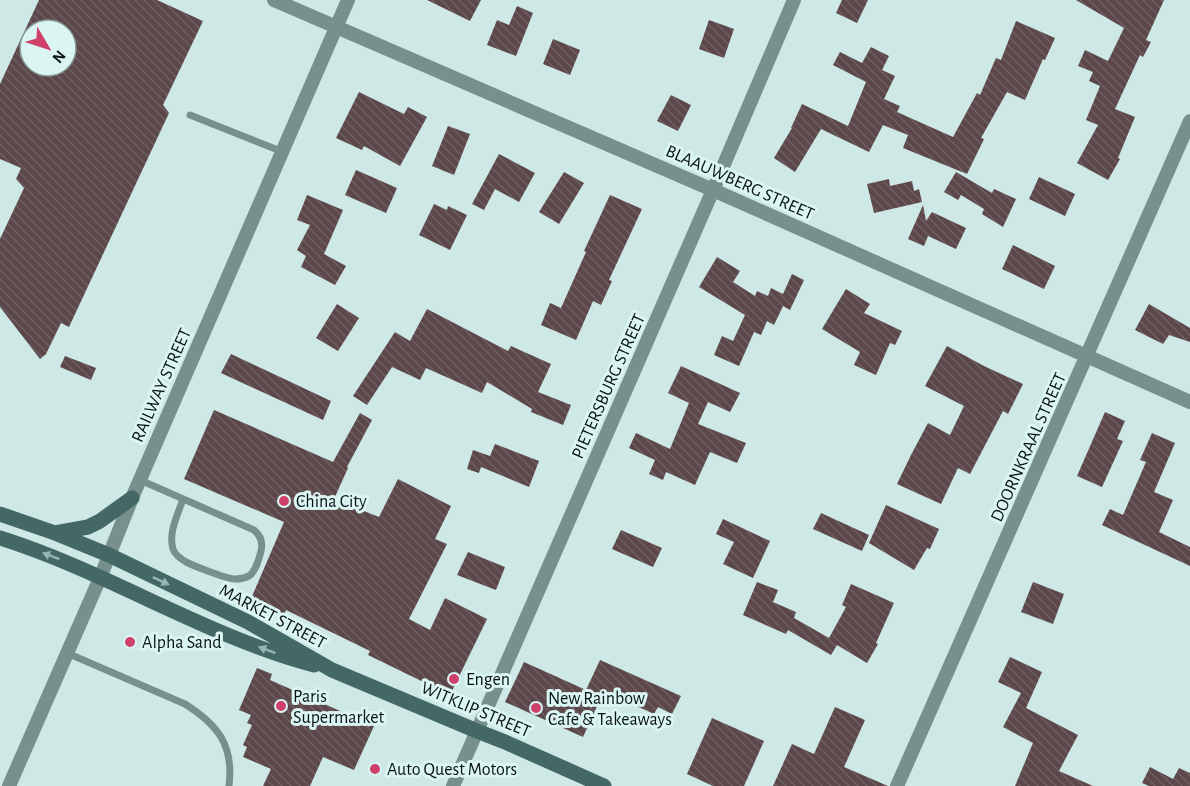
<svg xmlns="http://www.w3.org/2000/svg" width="1190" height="786" viewBox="0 0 1190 786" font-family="'Alegreya Sans',sans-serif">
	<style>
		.building { fill: url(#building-back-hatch); fill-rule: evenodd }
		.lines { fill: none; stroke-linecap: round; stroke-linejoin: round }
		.lane { stroke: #78908d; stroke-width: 7 }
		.street { stroke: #78908d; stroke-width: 14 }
		.secondary { stroke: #446865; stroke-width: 15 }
		.oneway { fill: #96b6b3 }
		.poi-dot { fill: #cf416a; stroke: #daf5f2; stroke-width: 2 }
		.labels { text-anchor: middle; stroke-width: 6; stroke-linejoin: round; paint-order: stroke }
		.street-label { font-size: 18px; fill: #0a1313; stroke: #daf5f2 }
		.poi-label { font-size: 18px; fill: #0a1313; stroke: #daf5f2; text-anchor: start }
	</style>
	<defs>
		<pattern id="building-back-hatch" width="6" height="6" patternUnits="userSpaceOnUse" patternTransform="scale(1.5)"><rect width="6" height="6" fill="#5c474b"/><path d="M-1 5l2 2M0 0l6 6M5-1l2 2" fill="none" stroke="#6e5e61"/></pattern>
	</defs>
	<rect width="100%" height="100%" fill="#cde8e5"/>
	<path class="building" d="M39 0H157L203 21 163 105 169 113 69 327 61 323 46 354 40 359 0 307V239L24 188 16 179 21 168 0 159V84ZM30 30H66V66H30Z
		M427 0H481L470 21Z
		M842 0H868L857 23 836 13Z
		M1076 0H1164L1146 40 1151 42 1143 57 1140 55 1115 109 1135 117 1118 158 1120 159 1108 180 1077 163 1098 125 1086 120 1100 86 1089 81 1093 72 1078 66 1085 50 1108 61 1124 28Z
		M517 6 533 13 516 56 487 45 497 20 509 25Z
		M709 20 734 29 724 58 699 49Z
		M1016 21 1055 38 1045 60 1043 59 1025 100 1007 92 981 138 984 139 967 174 903 148 908 135 883 125 869 152 821 129 795 172 774 158 792 128H791L802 104 848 126 866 82 833 65 840 52 862 63 871 47 889 56 882 70 895 76 884 99 900 106 897 112 953 137 977 93 980 95 996 58 1001 60Z
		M553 39 580 50 570 75 543 64Z
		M359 92 404 114 408 107 427 117 400 166 364 146 362 150 336 138Z
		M671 95 691 105 678 131 657 121Z
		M448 126 470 134 454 175 432 166Z
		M499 154 535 173 519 202 495 189 484 210 472 204Z
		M356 170 397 188 386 213 345 195Z
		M564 172 584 183 559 224 539 212Z
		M956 172 992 193 994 189 1016 199 1003 227 982 214 984 209 961 195 958 200 944 192Z
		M1039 177 1075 194 1065 216 1029 199Z
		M889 179 890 186 912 181 914 191 919 189 922 202 874 213 867 184Z
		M307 195 343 210 324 254 346 266 335 285 301 267 306 256 297 250 310 225 297 220Z
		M610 195 642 209 609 280 612 281 601 305 593 301 576 340 541 325 550 303 561 308 586 252 584 251Z
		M434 204 447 210 448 206 467 215 450 250 419 235Z
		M923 205 926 221 932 212 966 228 956 249 928 236 924 246 908 239Z
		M1013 245 1055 266 1044 289 1002 269Z
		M717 257 740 271 733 282 755 296 757 291 768 296 771 288 783 294 792 274 804 280 790 310 783 306 774 325 767 321 761 335 754 332 739 366 714 355 722 336 733 341 745 315 699 287Z
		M846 289 870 304 864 313 902 331 895 345 890 343 876 375 854 365 860 352 822 329Z
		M337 304 359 318 338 351 316 338Z
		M1149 304 1190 328V342L1169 335 1163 344 1135 330Z
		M427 309 508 351 511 346 551 364 538 392 571 405 563 425 531 412 532 409 487 382 482 393 426 368 420 380 392 367 367 405 353 396 395 332 410 341Z
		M947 346 984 366 1023 384 1008 414 1003 411 970 474 958 468 941 504 897 484 911 455 928 423 950 435 964 406 925 386Z
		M231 354 331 401 323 420 221 373Z
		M65 356 96 368 91 380 60 367Z
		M681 366 740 393 730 412 708 402 698 424 746 443 737 463 710 452 695 485 666 472 663 480 649 474 655 460 629 448 636 433 670 449 689 403 668 393Z
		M214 410 333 462 360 413 372 420 347 467 348 468 334 499 379 517 398 479 451 506 435 539 447 544 409 619 430 630 445 598 487 619 450 695 368 655 370 651 286 610 284 615 250 601 284 522 184 479Z
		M1105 412 1125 421 1117 439 1123 441 1102 487 1077 476Z
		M1152 433 1175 443 1154 492 1173 500 1159 532 1190 547V566L1102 525 1110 509 1123 515 1146 462 1140 460Z
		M495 444 539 461 529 487 481 467 479 473 467 469 473 450 490 456Z
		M886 505 939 529 930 549 927 548 914 570 869 543Z
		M821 513 869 535 862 551 813 529Z
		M723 519 770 541 753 578 723 564 734 542 716 534Z
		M621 530 662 548 653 567 612 549Z
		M468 552 505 567 496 590 457 575Z
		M757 582 778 590 773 602 796 612 794 618 829 638 846 607 842 605 851 584 894 603 876 643 878 644 867 663 837 645 831 655 788 630 786 634 743 615Z
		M1033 582 1064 594 1053 624 1021 612Z
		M1010 657 1042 672 1026 708 1078 735 1059 771 1093 786H1015L1033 743 1003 727 1021 693 998 682Z
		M600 660 681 696 672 714 658 707 654 714 604 691 583 737 505 702 524 662 586 690Z
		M257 668 272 674 270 680 374 726 354 770 323 757 310 786H263L271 769 243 757 247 747 243 745 252 725 247 723 251 715 239 710Z
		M835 707 865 720 844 767 888 786H773L792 744 814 754Z
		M712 718 764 741 744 786H713L687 774Z
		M1150 767 1173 779 1179 768 1190 773V786H1149L1142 783Z"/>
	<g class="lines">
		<path class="lane" d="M190 115 283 152
			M140 480 254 530C261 536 263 543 261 551 259 559 256 571 249 576 245 578 239 579 235 579 227 579 194 566 186 562 181 559 175 555 173 549 168 533 178 514 183 499
			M67 653 185 704C218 725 234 745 229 786"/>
		<path class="street" d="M274 0 713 190 1190 402
			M9 786 100 578 132 498 348 0
			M453 786 713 190 794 0
			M897 786 1190 121"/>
		<path class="secondary" d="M0 514 55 533 109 555 248 622 332 670 477 731 505 742 604 786
			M55 533 88 527 100 521 132 498
			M0 538C108 572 205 636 314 665"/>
	</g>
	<defs><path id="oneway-solid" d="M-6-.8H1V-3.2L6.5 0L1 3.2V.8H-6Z" transform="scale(1.5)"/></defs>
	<g class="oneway">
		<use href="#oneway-solid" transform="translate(51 556) rotate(-159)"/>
		<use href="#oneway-solid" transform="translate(161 581) rotate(25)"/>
		<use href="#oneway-solid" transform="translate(267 650) rotate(-159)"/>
	</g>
	<g class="poi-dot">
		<circle cx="284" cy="501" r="6"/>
		<circle cx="130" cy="642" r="6"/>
		<circle cx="454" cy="679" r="6"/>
		<circle cx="281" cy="706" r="6"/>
		<circle cx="536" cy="708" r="6"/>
		<circle cx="375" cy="769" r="6"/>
	</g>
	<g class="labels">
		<g class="street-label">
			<text transform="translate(740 182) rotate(24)" y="6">BLAAUWBERG STREET</text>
			<text transform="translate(161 385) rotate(-66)" y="6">RAILWAY STREET</text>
			<text transform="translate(608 386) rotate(-66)" y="6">PIETERSBURG STREET</text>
			<text transform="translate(1028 447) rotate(-66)" y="6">DOORNKRAAL STREET</text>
			<text transform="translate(273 616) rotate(28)" y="6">MARKET STREET</text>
			<text transform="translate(476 709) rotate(23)" y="6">WITKLIP STREET</text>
		</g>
		<g class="poi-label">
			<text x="296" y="507">China City</text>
			<text x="142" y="648">Alpha Sand</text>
			<text x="466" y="685">Engen</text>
			<text x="293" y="702">Paris<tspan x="293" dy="21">Supermarket</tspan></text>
			<text x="548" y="704">New Rainbow<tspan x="548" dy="21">Cafe &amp; Takeaways</tspan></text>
			<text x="387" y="775">Auto Quest Motors</text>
		</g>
	</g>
	<g transform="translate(48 48) rotate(129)"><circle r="28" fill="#daf5f2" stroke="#879b99" stroke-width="1.5"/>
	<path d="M0-4.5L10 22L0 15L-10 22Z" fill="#cf416a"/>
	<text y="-9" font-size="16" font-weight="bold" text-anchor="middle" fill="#0a1313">N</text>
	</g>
</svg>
